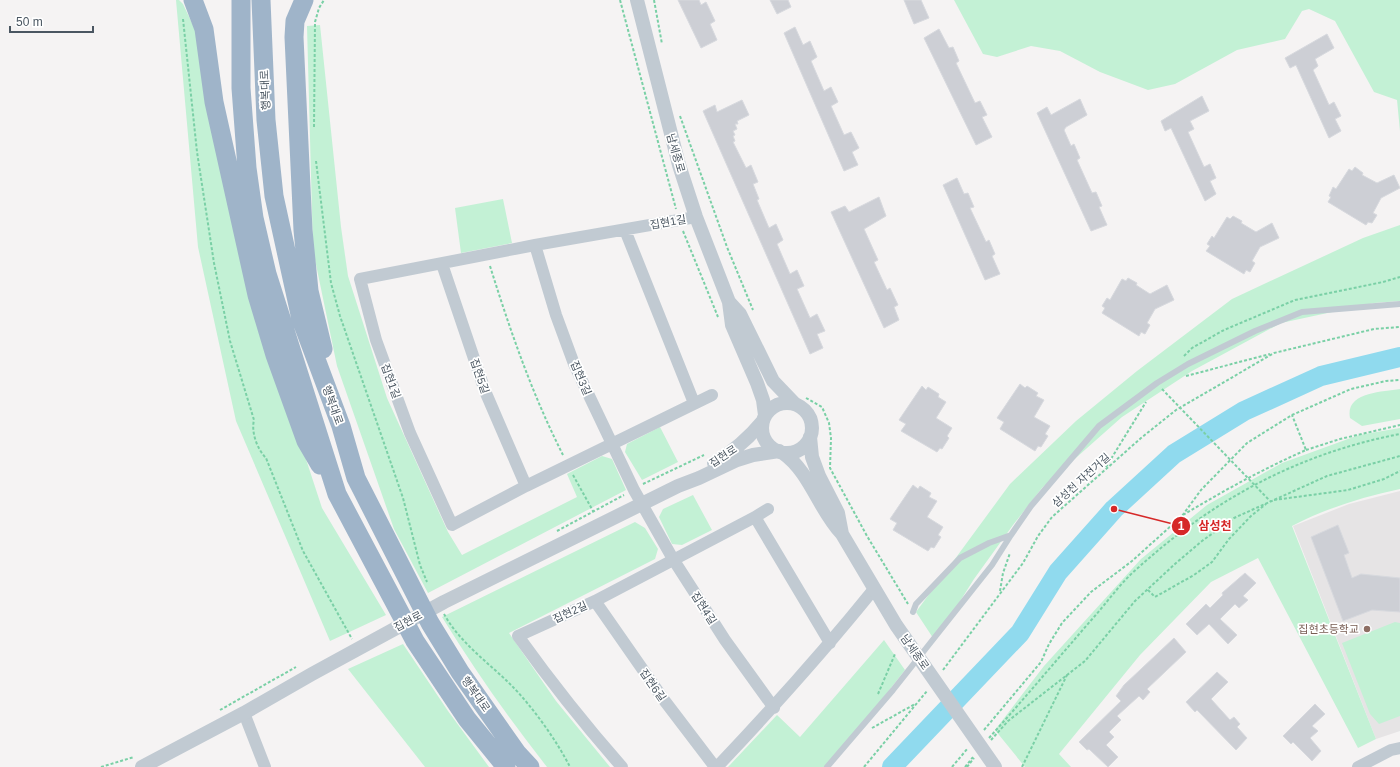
<svg xmlns="http://www.w3.org/2000/svg" width="1400" height="767" viewBox="0 0 1400 767" font-family="Arial,'Noto Sans KR',sans-serif">
	<style>
		.education { fill: #e6e4e5 }
		.green { fill: #c3f1d5 }
		.lines { fill: none; stroke-linecap: round; stroke-linejoin: round }
		.river { stroke: #90daee; stroke-width: 20 }
		.building { fill: #cdcfd5; stroke: #d7d9de }
		.path { stroke: #7ad0a6; stroke-width: 2; stroke-dasharray: 3 2; stroke-linecap: butt }
		.service { stroke: #c1cad2; stroke-width: 6 }
		.minor { stroke: #c1cad2; stroke-width: 12 }
		.tertiary { stroke: #c1cad2; stroke-width: 14 }
		.trunk { stroke: #9fb4c9; stroke-width: 19 }
		.education-dot { fill: #8d6e63; stroke: #fff; stroke-width: 1.5 }
		.labels { text-anchor: middle; stroke-width: 3.5; stroke-linejoin: round; paint-order: stroke }
		.street-label { font-size: 11px; fill: #4a5661; stroke: #fff }
		.education-label { font-size: 11px; fill: #785e54; stroke: #fff; text-anchor: end }
		.leader { fill: none; stroke: #d62828; stroke-width: 1.5 }
		.callout-dot { fill: #d62828; stroke: #fff; stroke-width: 1.5 }
		.mark-label { font-size: 12px; text-anchor: middle; font-weight: bold; fill: #fff }
		.callout-label { font-size: 12px; text-anchor: middle; font-weight: bold; fill: #d62828; stroke: #fff; stroke-width: 3.5; stroke-linejoin: round; paint-order: stroke }
	</style>
	<rect width="100%" height="100%" fill="#f5f3f3"/>
	<path class="education" d="M1400 491V731L1376 739 1293 526 1349 504Z"/>
	<path class="green" d="M176 0H179L183 4 199 38 257 310 322 508 386 615 330 641 236 421 198 247Z
		M954 0H1400V131L1397 100 1374 92 1335 21 1309 9 1302 11 1285 39 1237 50 1175 84 1148 90 1100 72 1060 51 1031 46 997 57 983 54Z
		M320 25 341 227 348 276 387 398 448 532 462 555 577 497 567 474 602 456 612 459 626 490 428 593 394 529 337 366 313 250 307 26Z
		M503 199 512 243 461 253 455 208Z
		M1400 225V301L1374 303 1281 323 1192 371 1122 417 1042 488 1013 525 974 579 935 641 916 612 1010 484 1076 421 1137 371 1232 299 1363 238Z
		M1400 389V419L1362 426 1350 418C1345 392 1382 392 1400 389Z
		M660 427 678 462 642 480 625 452 627 444Z
		M1400 428V489C1363 497 1326 508 1292 526L1376 739 1358 748 1258 558 1211 582 1140 655 1059 754 1071 767H1025L995 730 1044 666 1141 559 1207 505 1282 463 1359 435Z
		M693 495 712 530 682 545 672 544 659 517 663 509Z
		M635 522 645 528 658 549 655 559 509 633 556 701 610 767H547C509 719 474 669 442 617Z
		M1395 622 1400 623V716L1379 724 1370 714 1342 643Z
		M884 640 905 670 858 730 825 767H728L777 715 800 737Z
		M403 644 448 711 489 767H425L348 669Z"/>
	<g class="lines">
		<path class="river" d="M892 767 1020 633 1058 572 1114 509 1174 454 1244 411 1321 376 1400 357"/>
	</g>
	<path class="building" d="M678 0H699L701 5 706 2 715 21 710 24 717 40 701 48Z
		M770 0H788L791 7 777 14Z
		M904 0H921L929 18 914 24Z
		M795 27 803 45 810 41 817 57 811 61 824 91 831 87 838 102 831 106 844 135 851 132 859 148 852 152 858 165 844 171 784 33Z
		M939 29 949 48 953 47 959 61 956 63 975 103 980 101 987 115 982 117 992 137 976 145 924 38Z
		M1327 34 1334 48 1315 59 1318 66 1313 70 1329 105 1334 102 1341 116 1335 119 1341 131 1329 138 1296 65 1290 68 1285 58Z
		M1202 96 1209 111 1190 121 1194 129 1188 132 1204 167 1210 164 1216 178 1210 181 1216 194 1205 201 1171 128 1165 131 1161 121Z
		M1080 99 1087 115 1066 127 1064 130 1071 146 1074 144 1080 158 1077 160 1092 193 1096 192 1102 206 1099 207 1107 225 1091 231 1037 113 1047 107 1051 115Z
		M742 100 749 115 737 121 738 124H735L737 129 733 131 735 135 733 136 735 141 733 142 746 168 751 165 758 182 753 184 759 199 757 200 769 228 776 224 783 240 777 244 790 274 797 270 804 286 797 289 810 318 817 314 825 331 817 334 823 348 810 354 703 111 715 105 717 112Z
		M1355 167 1363 173 1362 175 1377 183 1394 175 1400 188 1381 198 1373 213 1377 215 1372 223 1368 222 1366 225 1328 202 1331 197 1329 196 1333 187 1336 189 1349 169 1352 171Z
		M957 178 964 194 968 193 974 207 970 208 986 242 989 240 995 254 992 256 1000 274 985 280 943 185Z
		M879 197 886 216 864 229 878 260 874 262 887 290 890 288 898 305 894 307 899 320 884 328 831 212 845 206 849 212Z
		M1233 216 1242 221 1241 223 1256 232 1272 223 1279 238 1260 247 1252 261 1255 263 1250 272 1246 270 1244 274 1206 251 1210 246 1207 244 1212 236 1214 238 1227 217 1230 219Z
		M1128 278 1137 283 1136 285 1150 294 1167 285 1174 300 1155 309 1147 323 1150 325 1145 334 1141 332 1139 336 1102 313 1105 308 1102 306 1107 298 1110 300 1122 279 1126 281Z
		M1020 384 1025 388 1027 386 1038 393 1036 396 1044 400 1034 417 1050 426 1045 434 1048 436 1041 447 1038 446 1035 451 1000 429 1004 422 997 418Z
		M922 386 926 390 928 387 939 394 938 397 946 402 936 418 952 428 947 436 949 438 942 449 940 448 937 452 901 431 906 424 899 420Z
		M913 485 918 489 920 486 931 493 929 497 937 501 927 517 943 527 938 535 941 537 934 548 931 547 928 551 893 530 897 523 890 519Z
		M1338 525 1349 553 1344 555 1352 578 1361 574 1400 578V612L1372 610 1343 621 1311 537Z
		M1245 573 1256 583 1243 596 1248 600 1239 608 1235 604 1220 619 1237 635 1228 644 1209 624 1197 635 1186 624 1206 604 1210 608 1223 595 1222 593Z
		M1174 638 1186 652 1147 689 1150 692 1143 700 1139 696 1117 716 1121 720 1109 732 1114 737 1106 745 1118 757 1108 767 1089 749 1087 750 1079 742 1121 701 1116 696 1124 685Z
		M1217 672 1228 682 1211 699 1230 720 1234 717 1240 724 1237 727 1247 738 1236 750 1197 710 1195 712 1186 702Z
		M1315 704 1325 714 1312 726 1318 731 1310 738 1321 751 1312 761 1293 742 1291 744 1283 736Z"/>
	<g class="lines">
		<path class="path" d="M620 0 676 209
			M654 0 662 44
			M183 19 197 152 214 263 230 341 254 420C251 432 257 449 266 458L303 551 352 639
			M680 116 727 247 753 310
			M314 127 315 22 319 8 324 0
			M316 161 331 283 340 316 403 498 420 565 427 582
			M683 231 718 317
			M490 266C510 330 532 394 563 455
			M1184 356 1192 348 1224 330 1295 300 1383 282 1400 277
			M1186 376 1270 354
			M1162 389 1270 501
			M806 398 822 407 829 423 831 438 830 468 867 536 908 604
			M1306 450 1340 439 1400 425
			M1106 467 1146 402
			M573 475 593 511
			M643 484 704 455
			M1274 500 1348 490 1384 479 1400 471
			M1183 515C1223 491 1263 469 1306 450L1292 415
			M557 531 624 495
			M1148 590 1155 597 1194 575 1212 562 1229 539 1251 516 1266 504
			M1000 591 1003 573 1010 553
			M444 614C460 643 489 663 511 685 532 706 557 741 570 767
			M943 670 1023 563 1038 536 1052 517 1141 438 1176 410 1274 353 1374 329 1400 327
			M878 694 895 654
			M220 710 296 667
			M872 728 915 704
			M984 730 1041 662 1049 644 1062 623 1091 592 1132 561 1182 516 1201 490 1247 443 1292 415 1351 389 1386 381 1400 380
			M989 738C1025 698 1059 657 1094 617 1109 600 1122 581 1139 567 1214 499 1300 453 1400 434
			M991 740 1008 721 1085 661 1135 601 1176 563 1202 541 1234 518 1327 476 1400 456
			M101 767 134 757
			M864 767 927 691
			M952 767 968 748
			M965 767 973 757
			M967 767 974 758
			M1022 767 1067 675"/>
		<path class="service" d="M913 612 916 604 960 558 989 543 1011 535 1031 506 1099 426 1157 383 1188 364 1255 331 1302 312 1400 304
			M827 767 893 690 992 565 1011 535"/>
		<path class="minor" d="M696 217 535 245 360 279 376 340 410 433 452 525 526 486 712 395
			M625 230 694 403
			M535 245 556 315 574 364 634 490 673 559 725 640 774 708
			M442 264 485 391 526 486
			M755 517 830 643
			M595 601 664 700 715 767
			M244 713 265 767
			M622 767C585 725 551 682 518 636L595 601 755 517 768 509
			M717 767C772 709 824 651 874 589
			M1358 767 1391 750 1400 748"/>
		<path class="tertiary" d="M637 0 679 165 696 217 729 302
			M762 428a25 25 0 1 1 50 0a25 25 0 1 1-50 0Z
			M765 415 763 400 757 383 732 325 729 302 740 314 773 381 795 404
			M810 437 812 457 819 476 838 513 842 534
			M783 453C810 472 819 510 842 534L896 625 995 767
			M714 463C733 452 749 438 763 421
			M142 767 244 713 312 674 444 602 678 486 699 478 737 460 753 455 779 451"/>
		<path class="trunk" d="M193 0 204 29 214 102 257 295 275 355 306 441 320 465
			M241 0V88L247 168 254 218 267 274 337 494 415 641 467 719 506 767
			M261 0 266 120 274 196 301 319 341 426 356 478 430 623 460 672 517 753 530 767
			M304 0 295 21 294 37 303 230 309 291 323 349"/>
	</g>
	<circle class="education-dot" cx="1367" cy="629" r="4"/>
	<g class="labels">
		<g class="street-label">
			<text transform="translate(265 90) rotate(-93)" y="4">행복대로</text>
			<text transform="translate(676 153) rotate(74)" y="4">남세종로</text>
			<text transform="translate(668 222) rotate(-10)" y="4">집현1길</text>
			<text transform="translate(480 376) rotate(71)" y="4">집현5길</text>
			<text transform="translate(581 378) rotate(67)" y="4">집현3길</text>
			<text transform="translate(391 381) rotate(70)" y="4">집현1길</text>
			<text transform="translate(333 405) rotate(70)" y="4">행복대로</text>
			<text transform="translate(723 456) rotate(-33)" y="4">집현로</text>
			<text transform="translate(1081 480) rotate(-42)" y="4">삼성천 자전거길</text>
			<text transform="translate(704 608) rotate(57)" y="4">집현4길</text>
			<text transform="translate(570 612) rotate(-25)" y="4">집현2길</text>
			<text transform="translate(408 621) rotate(-28)" y="4">집현로</text>
			<text transform="translate(915 652) rotate(55)" y="4">남세종로</text>
			<text transform="translate(653 685) rotate(55)" y="4">집현6길</text>
			<text transform="translate(476 694) rotate(55)" y="4">행복대로</text>
		</g>
		<g class="education-label">
			<text x="1359" y="633">집현초등학교</text>
		</g>
	</g>
	<path class="leader" d="M1114 509L1181 526"/>
	<g class="callout-dot">
		<circle cx="1114" cy="509" r="4"/>
		<circle cx="1181" cy="526" r="10"/>
	</g>
	<g class="mark-label">
		<text x="1181" y="530">1</text>
	</g>
	<g class="callout-label">
		<text x="1215" y="530">삼성천</text>
	</g>
	<path d="M10 26v6h83v-6" fill="none" stroke="#4a5661" stroke-width="2"/>
	<text x="16" y="26" font-size="12" fill="#4a5661" stroke="#ffffff" stroke-width="3" paint-order="stroke">50 m</text>
</svg>
